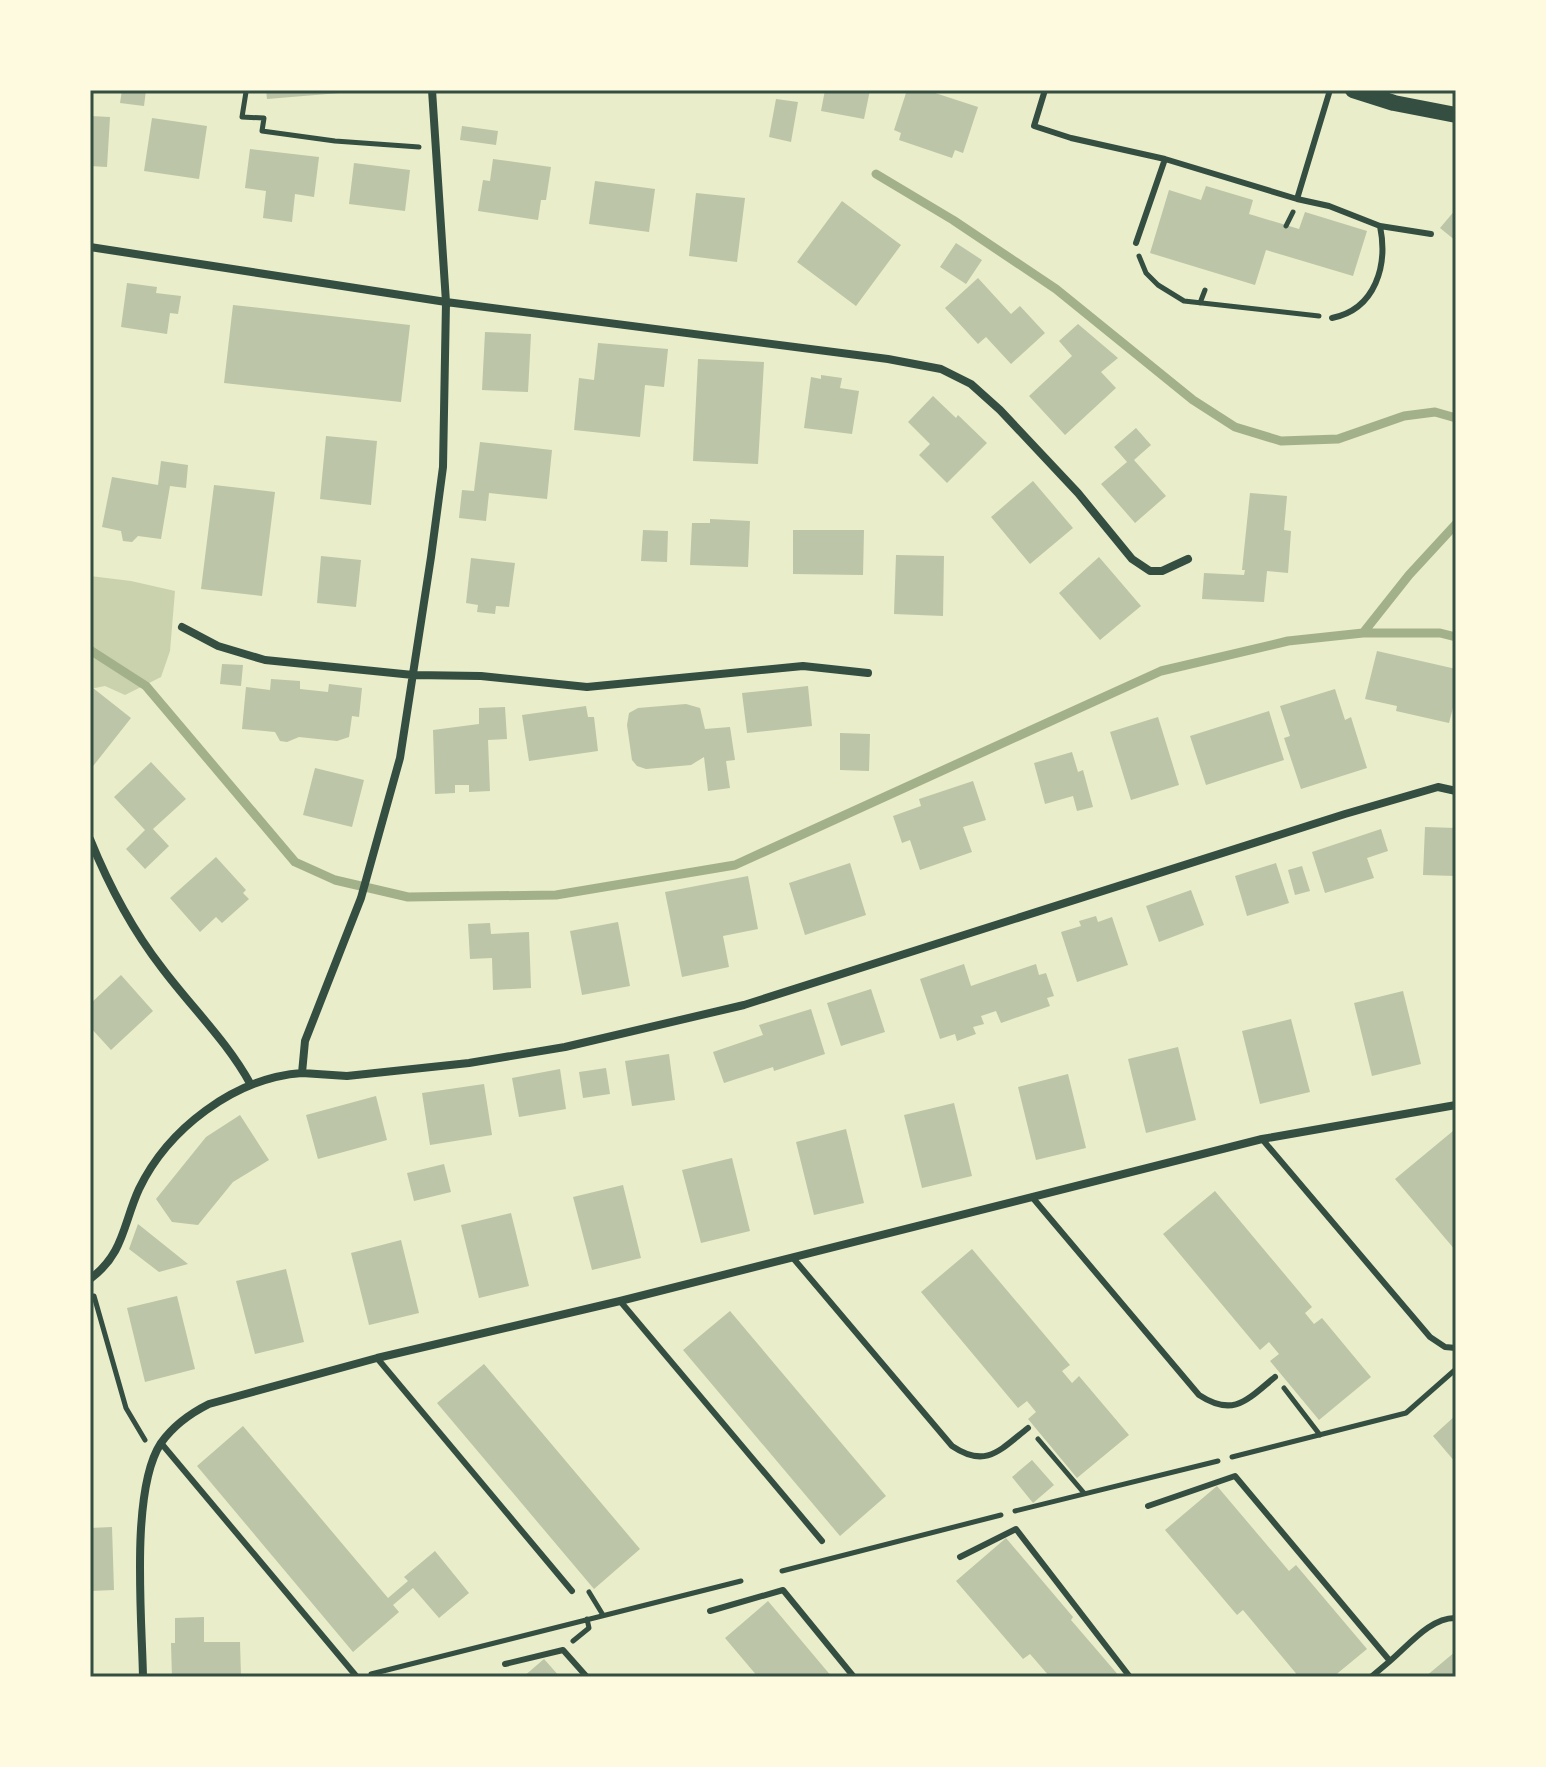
<svg xmlns="http://www.w3.org/2000/svg" width="1546" height="1767" viewBox="0 0 1546 1767" font-family="Signika,sans-serif">
	<style>
		.green { fill: #cad2ad }
		.lines { fill: none; stroke-linecap: round; stroke-linejoin: round }
		.stream { stroke: #a3b18a; stroke-width: 9 }
		.building { fill: #bcc5a7 }
		.path { stroke: #344e41; stroke-width: 5 }
		.service { stroke: #344e41; stroke-width: 6 }
		.minor { stroke: #344e41; stroke-width: 8 }
		.secondary { stroke: #344e41; stroke-width: 16 }
		.neatline { fill: none; stroke: #344e41; stroke-width: 3 }
	</style>
	<rect width="100%" height="100%" fill="#e9edc9"/>
	<path class="green" d="M90 576 131 581 175 591 170 651 161 677 125 695 105 686 90 689Z"/>
	<g class="lines">
		<path class="stream" d="M876 174 953 220 1056 289 1193 400 1235 427 1281 441 1338 439 1404 416 1435 412 1456 418
			M1363 633 1409 575 1456 524
			M90 650 146 686 295 862 335 880 408 897 556 895 735 865 1161 671 1288 641 1363 633H1440L1456 637"/>
	</g>
	<path class="building" d="M122 90H146L144 106 120 103Z
		M266 90H352V92L267 99Z
		M825 90H870L864 119 821 111Z
		M907 90H926L978 107 963 153 955 150 952 158 899 140 901 133 894 130Z
		M776 99 798 102 791 142 769 137Z
		M90 116 110 117 107 167 90 166Z
		M152 118 207 126 199 179 144 171Z
		M462 126 498 131 496 145 460 140Z
		M250 149 319 157 314 197 295 194 292 222 263 218 266 191 245 188Z
		M493 159 551 167 546 200H541L538 220 478 211 483 180 490 181Z
		M354 163 410 170 405 211 349 204Z
		M595 181 655 189 649 232 589 224Z
		M1206 186 1253 200 1249 214 1299 229 1305 212 1367 231 1353 276 1266 250 1255 285 1150 253 1169 190 1201 200Z
		M696 193 745 198 737 262 689 256Z
		M842 201 901 245 856 306 797 262Z
		M1456 209V241L1440 228Z
		M956 243 982 260 966 284 940 267Z
		M978 278 1011 314 1020 306 1045 333 1011 364 986 337 978 344 945 308Z
		M127 283 157 287 156 293 181 296 178 314 170 313 167 334 121 327Z
		M233 305 410 325 401 402 224 383Z
		M1078 324 1118 358 1101 372 1116 388 1065 435 1029 396 1072 356 1059 341Z
		M485 332 531 334 528 392 482 390Z
		M598 343 668 349 664 387 645 385 640 437 574 430 579 378 594 380Z
		M698 359 764 362 758 464 693 461Z
		M821 375 842 378 840 388 859 391 852 434 804 428 811 377 821 379Z
		M933 396 956 418 958 415 987 443 947 483 919 455 930 444 908 422Z
		M1136 428 1151 445 1134 460 1166 496 1135 523 1101 484 1127 462 1114 447Z
		M326 436 377 441 371 505 320 499Z
		M480 442 552 450 547 499 489 493 486 521 459 518 462 490 474 491Z
		M161 461 188 465 186 488 170 486 161 539 138 536 132 542 123 541 121 531 102 527 112 477 158 485Z
		M1033 481 1073 528 1030 564 991 517Z
		M214 485 275 492 262 596 201 589Z
		M1250 493 1287 496 1284 530 1291 531 1288 573 1267 571 1264 602 1202 599 1204 573 1244 575 1245 570H1242Z
		M710 519 750 521 748 567 690 565 692 523H710Z
		M643 530 668 531 667 562 641 561Z
		M793 530H864L863 575 793 574Z
		M896 555 944 556 943 616 894 614Z
		M321 556 361 560 356 607 317 603Z
		M1099 557 1141 606 1100 640 1059 593Z
		M471 558 515 563 509 607 496 606 495 614 477 612 478 605 466 603Z
		M1377 651 1456 669V696L1449 723 1396 711 1397 706 1365 699Z
		M222 664 243 665 241 686 220 684Z
		M271 679 300 681V689L328 692 329 684 362 688 359 717 352 716 349 737 337 741 299 737 287 742 280 741 275 732 242 729 246 687 270 690Z
		M808 686 812 726 747 733 742 693Z
		M93 688 131 718 90 770V693Z
		M1335 689 1345 720 1351 717 1367 768 1301 789 1284 738 1290 736 1280 706Z
		M686 704 700 708 705 729 730 727 735 760 726 761 730 788 708 791 704 757 691 765 646 769 637 766 632 760 627 725 629 713 638 708Z
		M586 706 588 717H594L598 751 529 761 522 715Z
		M505 707 507 739 488 740 490 791 469 792V785H455V793L435 794 433 730 479 724V708Z
		M1269 711 1284 760 1206 785 1190 736Z
		M1158 717 1179 785 1131 800 1110 732Z
		M840 733 870 734 869 771 840 770Z
		M1072 752 1078 772 1083 770 1093 807 1077 811 1073 796 1045 804 1034 763Z
		M151 762 186 799 153 829 169 846 145 869 126 849 145 830 114 797Z
		M315 768 364 780 352 827 303 815Z
		M973 781 986 820 963 827 972 852 920 870 910 840 902 843 893 816 921 806 919 799Z
		M1425 827 1456 828V876L1423 875Z
		M1381 829 1388 851 1367 858 1374 878 1325 893 1312 852Z
		M216 857 246 890 243 893 249 899 222 923 216 917 200 932 170 898Z
		M850 863 866 915 805 935 789 883Z
		M1276 863 1289 903 1247 916 1235 876Z
		M1302 866 1310 891 1295 895 1288 870Z
		M748 876 758 929 723 936 729 967 682 977 665 892Z
		M1191 890 1204 925 1159 942 1146 906Z
		M1096 916 1098 922 1112 917 1128 965 1077 982 1061 932 1081 926 1079 921Z
		M618 922 630 986 582 995 570 931Z
		M490 923 491 934 529 932 531 988 493 990 492 958 470 959 468 924Z
		M964 964 971 986 1036 964 1039 975 1046 973 1054 996 1047 998 1050 1006 1001 1023 996 1011 981 1016 984 1024 973 1027 976 1034 957 1041 955 1034 940 1039 920 979Z
		M121 975 153 1011 111 1050 90 1027V1004Z
		M871 989 885 1032 841 1046 827 1003Z
		M1403 991 1421 1064 1372 1076 1354 1003Z
		M811 1009 825 1054 774 1071 773 1067 724 1083 713 1052 763 1035 759 1025Z
		M1291 1019 1310 1092 1260 1104 1242 1031Z
		M1178 1047 1196 1120 1146 1133 1128 1059Z
		M669 1054 675 1100 632 1106 625 1061Z
		M606 1068 610 1094 583 1098 579 1072Z
		M560 1069 566 1109 519 1117 512 1078Z
		M1068 1074 1086 1148 1036 1160 1018 1087Z
		M484 1084 492 1135 430 1145 422 1093Z
		M376 1096 387 1140 318 1159 306 1115Z
		M954 1103 972 1176 922 1188 904 1115Z
		M240 1115 269 1160 233 1182 198 1225 172 1222 156 1199 206 1137Z
		M846 1129 864 1203 814 1215 796 1142Z
		M1453 1131 1456 1135V1251L1395 1179Z
		M732 1158 750 1231 701 1243 682 1170Z
		M444 1164 451 1192 414 1201 407 1173Z
		M623 1185 641 1258 592 1270 573 1197Z
		M1215 1191 1312 1307 1305 1313 1314 1324 1322 1318 1371 1377 1319 1420 1270 1361 1279 1354 1269 1342 1260 1350 1163 1234Z
		M511 1213 529 1286 479 1298 461 1225Z
		M138 1224 188 1264 159 1272 129 1249Z
		M401 1240 419 1313 369 1325 351 1253Z
		M972 1249 1070 1365 1062 1371 1072 1383 1079 1376 1129 1435 1077 1478 1028 1419 1036 1412 1027 1401 1018 1408 921 1292Z
		M286 1269 304 1342 255 1354 236 1281Z
		M177 1296 195 1369 145 1382 127 1308Z
		M730 1311 886 1496 840 1536 683 1350Z
		M484 1364 640 1549 594 1589 437 1403Z
		M1456 1415V1463L1433 1436Z
		M243 1426 388 1598 408 1581 404 1577 435 1551 469 1593 439 1618 413 1588 393 1605 399 1612 353 1652 197 1466Z
		M1032 1460 1054 1485 1033 1503 1012 1477Z
		M1217 1486 1289 1571 1296 1565 1367 1649 1333 1677H1299L1243 1610 1237 1615 1165 1530Z
		M112 1527 114 1590 90 1591V1528Z
		M1006 1538 1073 1617 1071 1620 1120 1677H1050L1030 1654 1023 1659 956 1581Z
		M768 1601 832 1677H758L725 1638Z
		M204 1617V1642H240L241 1677H172L171 1643H175V1618Z
		M1456 1651V1677H1425Z
		M544 1659 560 1677H523Z"/>
	<g class="lines">
		<path class="path" d="M246 92 242 117 264 118 262 131 335 141 419 147
			M1286 226 1293 212
			M1139 256 1146 273 1158 285 1184 301 1319 316
			M1200 303 1205 290
			M94 1296 126 1408 145 1440
			M1284 1388 1320 1435
			M1038 1439 1084 1493
			M1232 1457 1406 1413 1456 1369
			M1015 1511 1218 1461
			M782 1571 1001 1515
			M589 1592 603 1615
			M573 1641 589 1628 587 1619
			M371 1674 741 1581"/>
		<path class="service" d="M1045 90 1034 126 1071 138 1165 159 1297 199 1329 206 1380 226C1388 265 1376 309 1332 318
			M1297 199 1330 90
			M1380 226 1431 234
			M1136 243 1165 159
			M1262 1139 1430 1337 1445 1347 1456 1348
			M1032 1197 1199 1395C1234 1418 1248 1399 1275 1377
			M793 1258 952 1446C986 1469 1000 1450 1028 1428
			M620 1301 822 1541
			M377 1358 572 1591
			M161 1443 357 1677
			M1148 1506 1235 1476 1390 1661 1371 1677
			M960 1557 1016 1529 1130 1677
			M710 1611 783 1590 854 1677
			M1390 1661C1409 1645 1431 1617 1456 1618
			M505 1664 563 1650 587 1677"/>
		<path class="minor" d="M90 247 446 302 888 359 941 369 971 384 1000 410 1078 493 1132 559 1150 571H1162L1188 559
			M182 627 218 646 265 660 413 675 481 676 587 687 803 666 868 673
			M90 839C109 886 131 928 162 968 192 1008 227 1041 251 1085
			M302 1073 347 1076 469 1063 565 1047 744 1005 1345 814 1438 787 1456 791
			M90 1279C124 1254 123 1224 139 1189 168 1129 234 1078 302 1073L305 1041 361 898 400 758 431 557 443 467 446 302 432 90
			M143 1677C142 1619 130 1490 161 1443 173 1426 191 1413 209 1404L377 1358 620 1301 1262 1139 1456 1105"/>
		<path class="secondary" d="M1353 90 1394 103 1456 115"/>
	</g>
	<rect width="1546" height="1767" fill="none" stroke="#fefae0" stroke-width="184"/>
	<rect x="92" y="92" width="1362" height="1583" class="neatline"/>
</svg>
